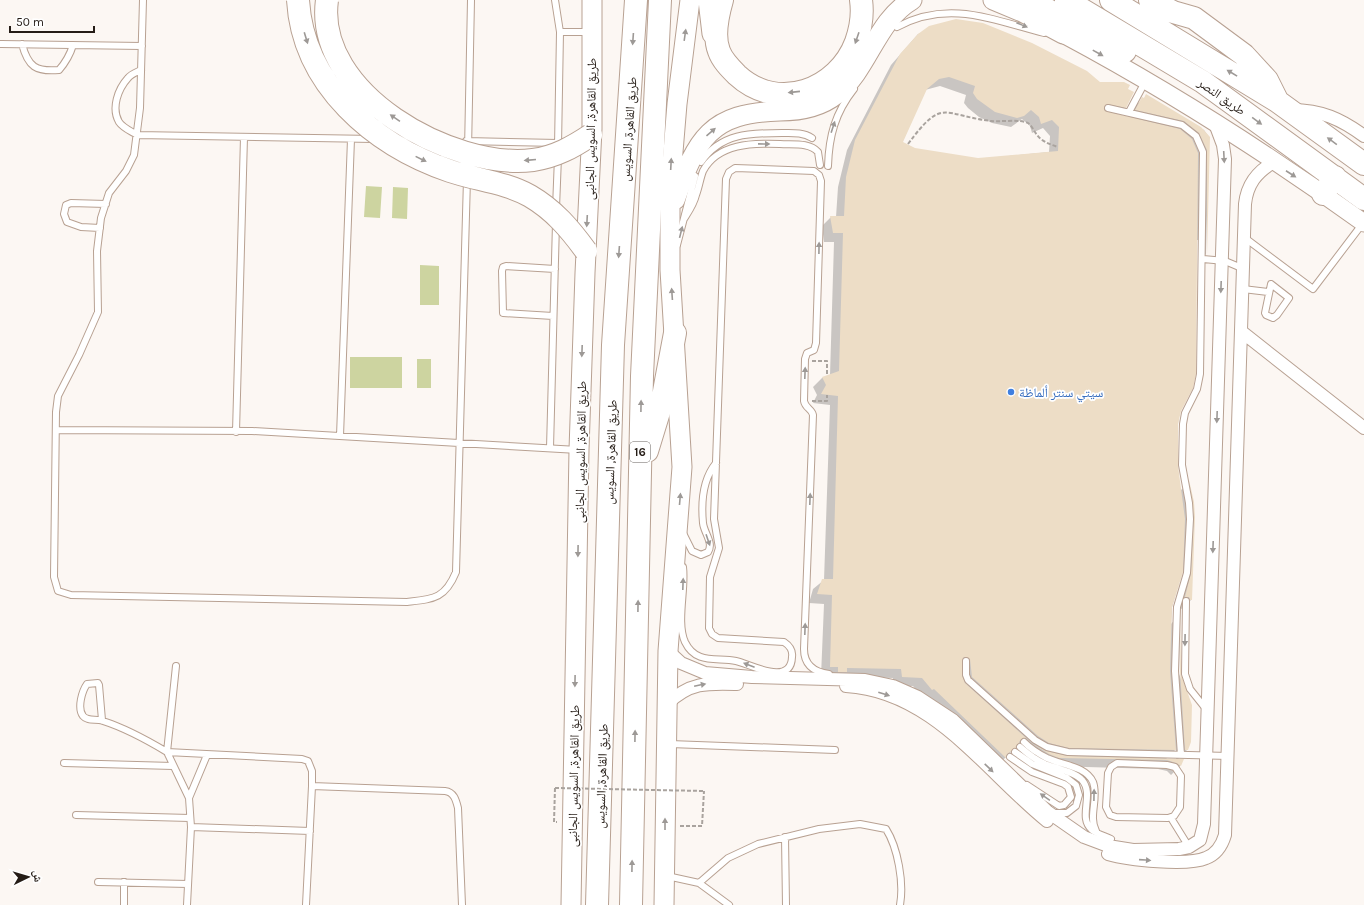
<svg xmlns="http://www.w3.org/2000/svg" width="1364" height="905" viewBox="0 0 1364 905" font-family="Karla,'Noto Naskh Arabic',sans-serif">
	<style>
		.grass { fill: #cdd4a0 }
		.shadow { fill: #0003; fill-rule: evenodd }
		.building { fill: #edddc6; fill-rule: evenodd }
		.lines { fill: none; stroke-linecap: round; stroke-linejoin: round }
		.lane-casing { stroke: #b8a192; stroke-width: 8 }
		.street-casing { stroke: #b8a192; stroke-width: 14 }
		.secondary-casing { stroke: #b8a192; stroke-width: 19 }
		.primary-casing { stroke: #b8a192; stroke-width: 21 }
		.highway-casing { stroke: #b8a192; stroke-width: 24 }
		.path { stroke: #a9a39e; stroke-width: 2; stroke-dasharray: 4 2; stroke-linecap: butt }
		.lane { stroke: #fff; stroke-width: 6 }
		.street { stroke: #fff; stroke-width: 12 }
		.secondary { stroke: #fff; stroke-width: 17 }
		.primary { stroke: #fff; stroke-width: 19 }
		.highway { stroke: #fff; stroke-width: 22 }
		.highway-bridge-casing { stroke: #b8a192; stroke-width: 24; stroke-linecap: butt }
		.path-bridge { stroke: #a9a39e; stroke-width: 2; stroke-dasharray: 4 2; stroke-linecap: butt }
		.highway-bridge { stroke: #fff; stroke-width: 22 }
		.oneway { fill: #9d9996 }
		.shop-dot { fill: #3f7fe0; stroke: #fff; stroke-width: 1.5 }
		.labels { text-anchor: middle; stroke-width: 3.5; stroke-linejoin: round; paint-order: stroke }
		.shield { fill: #fff; stroke: #66605c; stroke-width: 1 }
		.shield-label { font-size: 12px; font-weight: bold; fill: #251c16 }
		.street-label { font-size: 13px; fill: #251c16; stroke: #fff }
		.shop-label { font-size: 13px; fill: #366cbe; stroke: #fff; text-anchor: start }
	</style>
	<rect width="100%" height="100%" fill="#fcf7f3"/>
	<path class="grass" d="M366 186 382 187 380 218 364 217Z
		M393 187 408 188 407 219 392 218Z
		M420 265 439 266V305H420Z
		M350 357H402V388H350Z
		M417 359H431V388H417Z"/>
	<path class="shadow" d="M956 20 982 24 1099 83 1127 89 1125 107 1117 115 1128 118 1133 107 1147 96 1204 130 1209 137 1206 254 1198 262V240H1196L1178 424 1177 466 1180 491 1189 482 1194 517 1191 600 1182 609 1176 606 1183 583V568L1172 607 1171 624 1180 614 1179 674 1191 705 1187 750 1177 760H1182L1180 766 1171 775 1167 771 1158 769 1050 766 1025 754 1032 747 1023 740 996 767 923 699 913 686H893V678L821 676 824 604 809 603 813 589 824 580 830 405 813 403 817 395 813 387 822 378 830 375 834 242H824L822 226 831 217H836L838 187 847 150 891 65 918 34ZM940 86 966 95 964 103 968 108 979 117 992 123 1011 127 1022 119 1030 126 1032 133 1043 128 1050 136 1049 152 978 159 915 149 902 143 925 90ZM1176 749V760H1165Z"/>
	<path class="building" d="M956 19 983 23 1032 43 1087 71 1100 82H1124L1130 85 1128 89 1134 92 1126 108 1107 104 1104 107 1105 111 1180 129 1192 139 1198 153 1196 374 1193 388 1181 411 1178 424V466L1185 519 1183 572 1172 607 1170 671 1176 750 1069 748 1049 743 1038 736 972 677 970 659 964 657 962 661V675L965 683 1026 738 1021 739 1016 748 1007 754 1006 758 934 689 932 690 922 678 902 677 901 669 847 668V672H838V667H830L832 595 817 594 822 579H833L838 396 821 394 826 385 822 377 839 371 843 233H833L830 216H844L846 177 855 140 900 54 918 34 929 26ZM949 77 975 86 973 93 977 99 995 112 1017 118 1024 116 1031 110 1039 117 1041 124 1052 120 1059 127 1058 151 978 158 915 148 903 142 927 89 939 79Z
		M1146 94 1201 127 1210 137 1207 255V150L1199 133 1184 121 1135 110 1142 97 1144 98Z
		M1189 480 1194 502 1195 517 1192 600H1190L1189 597H1185L1191 573 1194 519Z
		M1181 612V674L1192 705 1191 742 1188 750H1185L1180 671Z
		M1033 744 1046 751 1068 756 1184 759 1181 766 1176 763 1167 760 1059 758 1049 754Z"/>
	<g class="lines">
		<g class="lane-casing">
			<path id="lane" d="M143 0 140 108 134 155 126 171 109 193 101 218 97 251 98 312 79 355 58 396 56 412 54 577 58 591 71 595 407 602C433 599 445 599 456 572L467 179
				M555 0 560 32 558 146
				M897 27C948 0 990 19 1044 33
				M560 32H591
				M1 44 142 46
				M22 44C28 67 36 72 59 70 66 62 70 55 73 45
				M141 70C137 72 131 74 128 78 118 89 111 108 119 122 123 128 131 131 137 135L374 139
				M1108 108 1182 125 1196 136 1203 152 1200 374 1197 389 1185 413 1183 424 1182 465 1189 503 1190 519 1187 573 1177 607 1175 671 1181 755
				M1129 112 1145 82
				M466 141 558 143
				M468 150 471 0
				M701 162C721 133 750 133 782 133 792 133 803 132 812 138
				M828 166C829 136 835 113 854 89
				M556 208 558 157
				M684 219C689 211 694 204 696 195 699 187 700 179 703 171 718 143 753 143 780 144 792 145 809 142 818 152L820 165
				M100 228 81 227 67 222 64 214 66 205 71 203 106 204
				M1245 238 1313 289 1363 223
				M677 245 695 176
				M1203 259 1225 261 1244 269
				M1271 284 1289 298 1277 315 1273 318 1266 315 1265 313Z
				M1243 289 1268 292
				M553 316 503 313 502 271 503 267 506 266 555 269
				M56 430 252 431 578 450
				M236 432 244 137
				M340 436 351 139
				M550 448 556 223
				M683 533 692 551 701 555 708 552C714 543 704 533 703 523 701 502 703 479 716 463
				M683 567C686 589 676 622 685 642 696 665 717 657 736 661 750 664 791 687 792 657 793 650 790 646 784 642L718 638 712 634 709 628 710 577 719 548 714 519 726 179 729 172 735 168 814 171 819 175 821 181 816 343 814 350 807 353 805 359 804 401C805 408 812 409 813 415L804 649C804 664 813 672 829 674
				M1186 601 1185 674 1190 689 1206 709
				M966 661V675L968 680 1035 740 1047 747 1068 752 1229 756
				M176 666 167 752 189 798 191 827 187 905
				M102 720 99 685 98 683 87 684C82 691 77 708 83 716 88 722 97 718 103 721 125 728 147 740 167 752L302 759 308 761 312 771V786L306 905
				M1024 742C1031 749 1039 754 1047 758 1062 765 1086 766 1093 782 1099 798 1088 816 1096 831
				M670 744 835 750
				M1020 747C1028 754 1036 760 1045 764 1057 769 1073 771 1082 780 1095 795 1077 817 1092 830 1097 834 1105 836 1111 839
				M1015 752 1032 764 1067 778 1076 785 1079 795 1076 806 1067 813H1053
				M1010 757 1032 772 1064 784 1068 787 1071 797 1064 805 1059 806 1027 785
				M64 763 173 766
				M1117 763 1167 765 1175 767 1181 776 1180 807 1174 816 1168 818 1116 817 1110 815 1106 807 1108 773 1111 767Z
				M312 786 445 791C454 792 456 800 458 808L462 905
				M189 798 207 755
				M76 815 190 818
				M1171 818 1189 847
				M191 827 310 831
				M785 837 786 905
				M667 876 699 883 729 905
				M98 882 188 884
				M699 883 728 858 758 844 819 829 860 824 886 829C898 848 904 883 900 905
				M124 905V882"/>
		</g>
		<g class="street-casing">
			<path id="street" d="M1292 110C1321 110 1341 119 1364 136
				M1242 332 1364 428
				M668 651 681 663 705 673 752 677 865 680 893 686 918 697 953 720 1048 812 1084 837 1108 846 1133 850 1179 849 1189 847 1200 840 1204 824 1225 159 1223 145 1214 121
				M846 686C933 691 984 770 1047 821
				M667 704C690 682 707 683 737 684
				M1108 854C1128 860 1188 866 1206 858 1217 854 1222 845 1225 835L1245 204C1247 185 1256 172 1274 162"/>
		</g>
		<g class="secondary-casing">
			<path id="secondary" d="M1063 34C1168 90 1268 154 1364 223"/>
		</g>
		<g class="primary-casing">
			<path id="primary" d="M708 0 712 34
				M993 0 1022 12 1063 34
				M675 200C697 138 710 113 780 111 800 111 821 107 837 94 869 68 876 21 912 0
				M571 905 579 450 585 273 592 129V0
				M664 905 668 651 682 467 670 270V188L677 104 690 0"/>
		</g>
		<g class="highway-casing">
			<path id="highway" d="M722 0C718 14 713 36 719 51 722 60 730 68 737 75 778 113 838 90 856 42 861 28 863 14 861 0
				M1029 0 1125 51
				M1066 0 1203 82 1364 199
				M1111 0 1277 101 1364 164
				M1150 0 1173 12 1194 18 1244 55 1267 80 1277 100
				M1323 194 1335 177
				M647 451 662 402 675 333
				M597 905 613 345 636 0
				M631 905 642 376 660 0"/>
		</g>
		<path class="path" d="M908 144C943 97 942 115 991 121 1000 122 1021 119 1028 123 1031 125 1033 129 1035 132 1040 141 1049 144 1058 147
			M812 361H827V375
			M812 401H827V395
			M555 788 554 822H557
			M680 826H702L704 791"/>
		<use href="#lane" class="lane"/>
		<use href="#street" class="street"/>
		<use href="#secondary" class="secondary"/>
		<use href="#primary" class="primary"/>
		<use href="#highway" class="highway"/>
		<g class="highway-bridge-casing">
			<path id="highway-bridge" d="M298 0C303 85 374 145 450 171 476 180 505 182 530 196 554 210 570 229 586 251
				M327 0C314 94 452 170 533 160 555 157 573 147 591 135"/>
		</g>
		<path class="path-bridge" d="M555 788 704 791"/>
		<use href="#highway-bridge" class="highway-bridge"/>
	</g>
	<defs><path id="oneway-solid" d="M-6-.8H1V-3.2L6.5 0L1 3.2V.8H-6Z"/></defs>
	<g class="oneway">
		<use href="#oneway-solid" transform="translate(1022 25) rotate(22)"/>
		<use href="#oneway-solid" transform="translate(685 35) rotate(-82)"/>
		<use href="#oneway-solid" transform="translate(306 38) rotate(73)"/>
		<use href="#oneway-solid" transform="translate(857 38) rotate(109)"/>
		<use href="#oneway-solid" transform="translate(633 39) rotate(94)"/>
		<use href="#oneway-solid" transform="translate(1098 53) rotate(29)"/>
		<use href="#oneway-solid" transform="translate(1232 73) rotate(-149)"/>
		<use href="#oneway-solid" transform="translate(794 92) rotate(174)"/>
		<use href="#oneway-solid" transform="translate(395 118) rotate(-146)"/>
		<use href="#oneway-solid" transform="translate(1257 121) rotate(36)"/>
		<use href="#oneway-solid" transform="translate(833 127) rotate(-72)"/>
		<use href="#oneway-solid" transform="translate(711 132) rotate(-41)"/>
		<use href="#oneway-solid" transform="translate(1332 141) rotate(-144)"/>
		<use href="#oneway-solid" transform="translate(764 144) rotate(1)"/>
		<use href="#oneway-solid" transform="translate(1224 157) rotate(87)"/>
		<use href="#oneway-solid" transform="translate(421 159) rotate(26)"/>
		<use href="#oneway-solid" transform="translate(530 160) rotate(175)"/>
		<use href="#oneway-solid" transform="translate(671 164) rotate(-87)"/>
		<use href="#oneway-solid" transform="translate(1291 174) rotate(33)"/>
		<use href="#oneway-solid" transform="translate(587 221) rotate(93)"/>
		<use href="#oneway-solid" transform="translate(681 232) rotate(-76)"/>
		<use href="#oneway-solid" transform="translate(819 248) rotate(-89)"/>
		<use href="#oneway-solid" transform="translate(619 252) rotate(94)"/>
		<use href="#oneway-solid" transform="translate(1221 287) rotate(92)"/>
		<use href="#oneway-solid" transform="translate(672 294) rotate(-94)"/>
		<use href="#oneway-solid" transform="translate(582 351) rotate(92)"/>
		<use href="#oneway-solid" transform="translate(805 373) rotate(-88)"/>
		<use href="#oneway-solid" transform="translate(641 406) rotate(-89)"/>
		<use href="#oneway-solid" transform="translate(1217 417) rotate(92)"/>
		<use href="#oneway-solid" transform="translate(680 499) rotate(-85)"/>
		<use href="#oneway-solid" transform="translate(810 499) rotate(-88)"/>
		<use href="#oneway-solid" transform="translate(708 540) rotate(71)"/>
		<use href="#oneway-solid" transform="translate(1213 547) rotate(92)"/>
		<use href="#oneway-solid" transform="translate(578 551) rotate(91)"/>
		<use href="#oneway-solid" transform="translate(683 584) rotate(-88)"/>
		<use href="#oneway-solid" transform="translate(638 606) rotate(-89)"/>
		<use href="#oneway-solid" transform="translate(805 629) rotate(-88)"/>
		<use href="#oneway-solid" transform="translate(1185 640) rotate(91)"/>
		<use href="#oneway-solid" transform="translate(749 665) rotate(-159)"/>
		<use href="#oneway-solid" transform="translate(575 681) rotate(91)"/>
		<use href="#oneway-solid" transform="translate(700 685) rotate(-12)"/>
		<use href="#oneway-solid" transform="translate(884 694) rotate(18)"/>
		<use href="#oneway-solid" transform="translate(635 736) rotate(-89)"/>
		<use href="#oneway-solid" transform="translate(989 768) rotate(44)"/>
		<use href="#oneway-solid" transform="translate(1094 795) rotate(-89)"/>
		<use href="#oneway-solid" transform="translate(1045 797) rotate(-145)"/>
		<use href="#oneway-solid" transform="translate(665 824) rotate(-90)"/>
		<use href="#oneway-solid" transform="translate(1145 860) rotate(4)"/>
		<use href="#oneway-solid" transform="translate(632 866) rotate(-89)"/>
	</g>
	<circle class="shop-dot" cx="1011" cy="392" r="4"/>
	<g class="labels">
		<rect class="shield" x="630" y="442" width="20" height="20" rx="3"/>
		<g class="shield-label">
			<text x="640" y="456">16</text>
		</g>
		<g class="street-label">
			<text transform="translate(1222 96) rotate(35)" y="5">طريق النصر</text>
			<text transform="translate(590 129) rotate(-89)" y="5">طريق القاهرة, السويس الجانبى</text>
			<text transform="translate(628 129) rotate(-86)" y="5">طريق القاهرة, السويس</text>
			<text transform="translate(580 452) rotate(-89)" y="5">طريق القاهرة, السويس الجانبى</text>
			<text transform="translate(610 452) rotate(-88)" y="5">طريق القاهرة, السويس</text>
			<text transform="translate(573 776) rotate(-89)" y="5">طريق القاهرة, السويس الجانبى</text>
			<text transform="translate(601 776) rotate(-88)" y="5">طريق القاهرة, السويس</text>
		</g>
		<g class="shop-label">
			<text x="1019" y="397">سيتي سنتر ألماظة</text>
		</g>
	</g>
	<g transform="translate(28 877) rotate(85)" stroke="#ffffff" stroke-width="3" paint-order="stroke">
	<path d="M0-3L7 15L0 10L-7 15Z" fill="#251c16"/>
	<text y="-6" font-size="11" font-weight="bold" text-anchor="middle" fill="#251c16">ش</text>
	</g>
	<path d="M10 26v6h84v-6" fill="none" stroke="#251c16" stroke-width="2"/>
	<text x="16" y="26" font-size="12" fill="#251c16" stroke="#ffffff" stroke-width="3" paint-order="stroke">50 m</text>
</svg>
